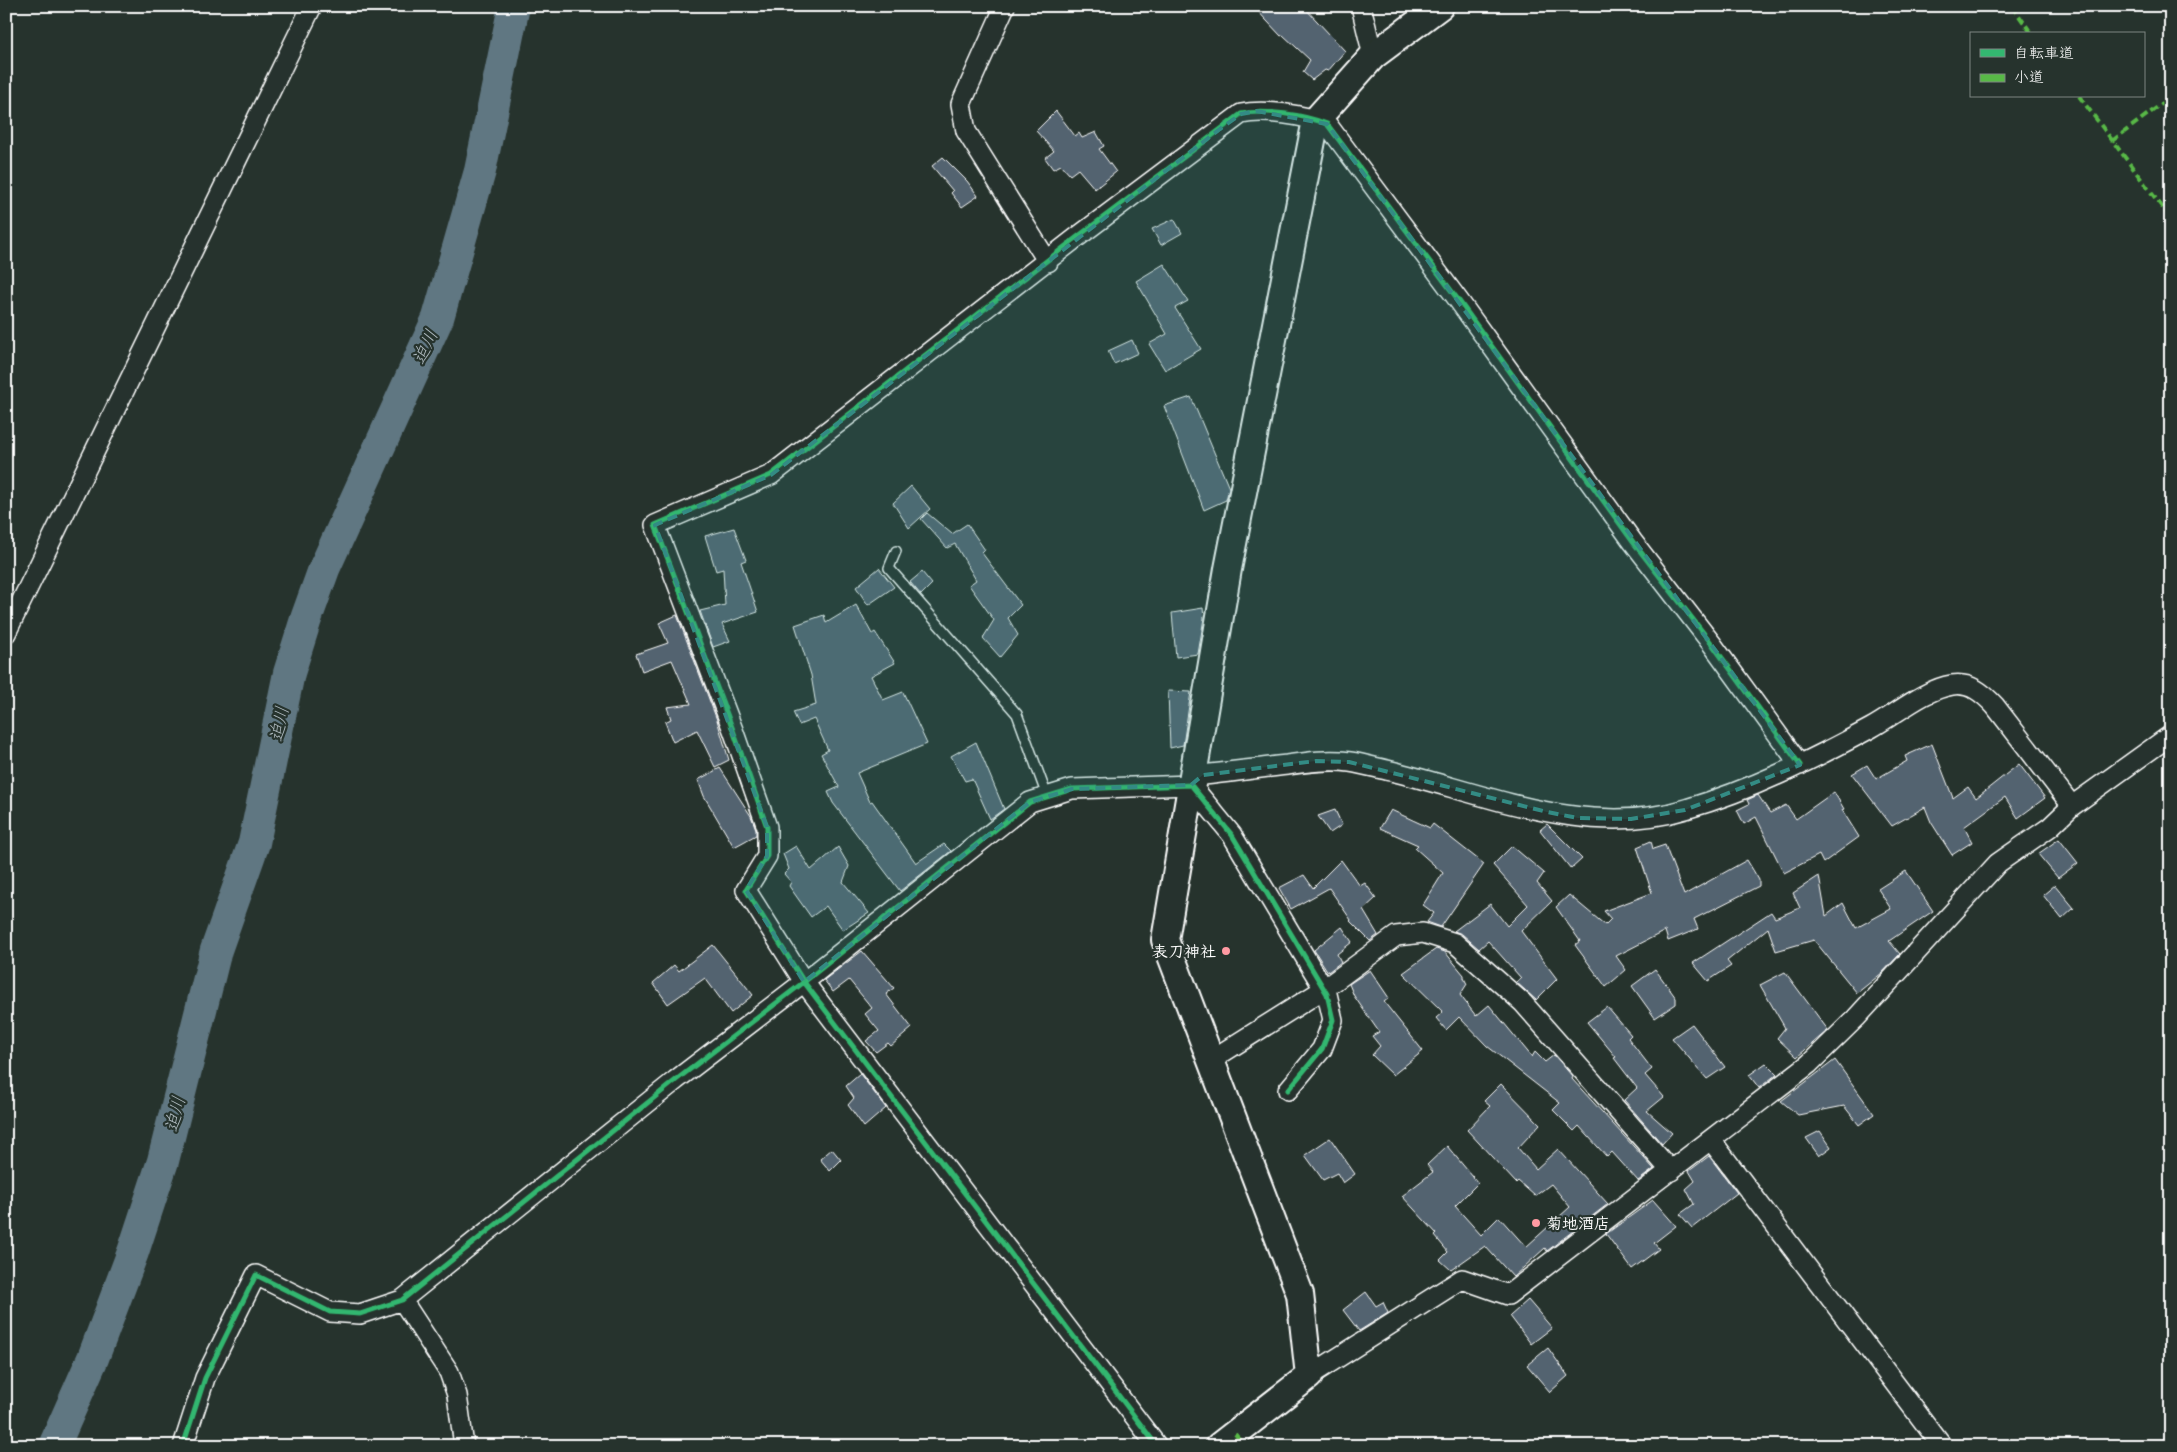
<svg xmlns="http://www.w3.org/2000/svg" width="2177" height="1452" viewBox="0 0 2177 1452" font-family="'Indie Flower','Klee One',sans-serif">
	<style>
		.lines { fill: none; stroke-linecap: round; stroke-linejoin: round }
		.river { stroke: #617782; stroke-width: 32 }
		.building { fill: #536370; stroke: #fff }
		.lane-casing { stroke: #fff; stroke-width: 12 }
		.street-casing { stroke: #fff; stroke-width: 22 }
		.secondary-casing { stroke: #fff; stroke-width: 30 }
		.lane { stroke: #26332d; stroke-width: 9 }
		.street { stroke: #26332d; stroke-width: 19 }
		.secondary { stroke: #26332d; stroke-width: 26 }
		.quiet { stroke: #58b947; stroke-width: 4; stroke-dasharray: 8 4; stroke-linecap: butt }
		.cycleway-casing { stroke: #26332d; stroke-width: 8 }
		.cycleway { stroke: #33b770; stroke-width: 5 }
		.marked { fill: #338b84; fill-opacity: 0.2; stroke: #338b84; stroke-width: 4; stroke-dasharray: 10 6; stroke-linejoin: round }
		.poi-dot { fill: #ff9aa2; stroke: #26332d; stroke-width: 2 }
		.labels { text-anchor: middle; stroke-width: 4.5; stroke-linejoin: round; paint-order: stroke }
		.poi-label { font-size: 16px; font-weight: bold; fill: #fff; stroke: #26332d; text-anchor: end }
		.water-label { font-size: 18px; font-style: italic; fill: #b0bbc0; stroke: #26332d }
	</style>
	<rect width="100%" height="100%" fill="#26332d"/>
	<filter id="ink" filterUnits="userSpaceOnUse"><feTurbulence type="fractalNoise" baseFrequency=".02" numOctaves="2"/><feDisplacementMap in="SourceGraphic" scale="10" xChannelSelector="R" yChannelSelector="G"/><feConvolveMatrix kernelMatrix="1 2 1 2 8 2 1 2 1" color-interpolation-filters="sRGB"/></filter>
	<g filter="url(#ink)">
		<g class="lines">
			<path class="river" d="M54 1446 93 1358 133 1252 163 1161 216 950 254 843 289 673 306 619 324 569 438 318 480 171 514 6"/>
		</g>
		<path class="building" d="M1253 6H1303L1345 51 1328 71 1325 70 1312 80 1303 72 1310 60 1283 35 1281 36Z
			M1056 111 1075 136 1079 133 1082 138 1096 132 1104 146 1099 149 1116 172 1095 189 1078 169 1070 175 1061 165 1053 169 1045 158 1054 151 1036 131Z
			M943 157 967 181 978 196 962 207 951 193 953 191 932 166Z
			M1174 219 1182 233 1161 245 1152 229Z
			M1164 264 1188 301 1175 308 1201 349 1165 370 1149 344 1167 334 1136 281Z
			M1132 340 1138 353 1114 364 1108 351Z
			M1191 397 1229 488 1226 500 1204 510 1164 406Z
			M911 486 930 509 909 528 893 503Z
			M927 513 952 534 967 524 985 550 982 553 1021 605 1008 618 1018 635 1000 657 983 638 994 620 969 585 976 580 955 544 947 548 921 519Z
			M734 528 746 560 741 562 758 612 722 624 730 641 713 647 700 611 725 605 723 569 716 571 705 536Z
			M879 568 894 587 868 605 856 587Z
			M922 572 932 584 921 595 910 582Z
			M856 605 872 634 875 632 895 663 871 676 883 700 903 692 927 744 857 773 870 802 872 801 916 863 944 844 951 851 900 891 833 803 828 792 839 787 821 754 828 750 814 719 799 725 793 712 816 705 811 675 795 625 824 615 826 623Z
			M1203 608 1204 618 1198 654 1176 657 1172 613Z
			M677 615 717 720 729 760 715 767 697 730 673 742 665 722 671 719 667 707 691 704 672 660 642 671 636 654 668 643 659 623Z
			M1168 691 1191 692 1183 745 1170 748Z
			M976 742 1004 809 990 819 972 779 965 781 951 756Z
			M1932 744 1953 798 1968 787 1976 798 2019 764 2045 798 2018 818 2005 797 1964 827 1972 842 1952 855 1931 822 1925 807 1892 826 1852 774 1867 765 1876 779 1907 761 1905 756Z
			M720 768 751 816 756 829V835L734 847 704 796 698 780Z
			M1834 792 1844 809 1842 810 1859 837 1823 863 1819 855 1784 873 1756 817 1744 824 1737 810 1749 804 1747 800 1758 795 1770 813 1786 805 1796 819Z
			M1335 810 1342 825 1330 833 1318 816Z
			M1391 810 1430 828 1433 824 1484 864 1441 927 1427 922 1434 913 1423 905 1443 873 1415 848 1418 845 1380 828Z
			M1547 824 1582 859 1571 869 1540 830Z
			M2059 839 2078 863 2058 878 2038 854Z
			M1651 841 1653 849 1665 845 1684 895 1747 860 1759 880V886L1694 919 1698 929 1668 941 1665 931 1616 956 1626 970 1606 987 1575 945 1580 941 1556 907 1569 895 1605 925 1611 919 1604 911 1652 893 1637 847Z
			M796 846 811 870 838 847 849 866 843 882 869 913 843 930 826 906 811 917 789 886 791 882 784 874 789 869 783 854Z
			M1512 846 1544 873 1537 883 1552 901 1521 931 1557 979 1536 1000 1516 982 1521 978 1488 941 1479 949 1462 934 1454 931 1490 904 1507 926 1528 905 1493 865Z
			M1341 860 1360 886 1365 883 1376 898 1363 910 1378 935 1370 941 1350 921 1351 920 1329 888 1291 909 1279 888 1304 875 1313 888Z
			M1906 871 1933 911 1889 941 1900 954 1882 973 1857 993 1814 940 1776 951 1768 928 1727 961 1731 966 1708 981 1693 963 1771 912 1775 918 1800 908 1793 893 1819 876 1826 916 1843 903 1856 928 1891 909 1878 889Z
			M2055 885 2074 908 2062 919 2043 895Z
			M1342 927 1352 942 1337 954 1341 962 1328 972 1314 950Z
			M713 945 753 995 731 1013 705 978 668 1004 653 983 674 965 679 971Z
			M1436 949 1445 952 1464 975V978L1467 984 1460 995 1476 1016 1489 1005 1532 1057 1535 1052 1545 1062 1554 1055 1573 1077 1572 1079 1654 1169 1638 1181 1612 1152 1607 1157 1579 1126 1574 1131 1553 1110 1560 1103 1487 1046 1459 1017 1446 1030 1436 1018 1443 1012 1403 973Z
			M862 951 894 988 886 994 912 1028 891 1046 888 1043 876 1052 866 1041 879 1031 865 1014 872 1008 849 980 833 992 824 980Z
			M1655 969 1676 998V1004L1655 1018 1632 986Z
			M1370 970 1389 998 1384 1002 1423 1051 1393 1075 1372 1055 1380 1046 1372 1036 1379 1032 1354 996 1349 984Z
			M1785 972 1828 1030 1797 1057 1777 1038 1785 1028 1760 985Z
			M1607 1007 1631 1035 1628 1038 1652 1069 1645 1075 1664 1097 1647 1111 1672 1133 1662 1144 1624 1100 1637 1088 1614 1058 1616 1057 1587 1022Z
			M1692 1024 1725 1067 1707 1079 1672 1038Z
			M1835 1060 1874 1114 1859 1125 1844 1106 1798 1115 1781 1101Z
			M1766 1063 1777 1074 1759 1088 1749 1075Z
			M860 1074 886 1108 864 1127 848 1105 854 1098 846 1086Z
			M1501 1084 1540 1124 1518 1148 1536 1169 1558 1149 1608 1204 1547 1251 1545 1248 1513 1277 1485 1246 1451 1270 1440 1260 1448 1252 1435 1236 1437 1234 1402 1196 1433 1172 1427 1165 1447 1146 1478 1183 1455 1206 1481 1235 1499 1217 1526 1247 1570 1207 1551 1184 1535 1196 1518 1181 1516 1183 1467 1130 1490 1106 1484 1101Z
			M1820 1131 1831 1147 1819 1156 1806 1138Z
			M1330 1138 1355 1174 1343 1183 1337 1173 1323 1180 1305 1155Z
			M832 1149 841 1160 830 1171 820 1159Z
			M1709 1156 1737 1193 1692 1228 1680 1214 1694 1204 1686 1189 1695 1181 1689 1171Z
			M1653 1200 1676 1226 1654 1243 1659 1249 1632 1269 1606 1234Z
			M1366 1292 1376 1306 1383 1302 1388 1313 1359 1331 1343 1310Z
			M1528 1300 1552 1328 1531 1344 1510 1316Z
			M1548 1348 1568 1376 1550 1392 1527 1365Z"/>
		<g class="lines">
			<g class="lane-casing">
				<path id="lane" d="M896 551 889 568 1017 714 1047 796"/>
			</g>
			<g class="street-casing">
				<path id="street" d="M1005 6 961 104 966 131 1048 262
					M1361 6 1373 56
					M6 633 312 6
					M1191 785 1203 775C1231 772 1259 768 1287 765 1307 762 1329 759 1350 762 1363 764 1377 768 1391 771 1486 794 1588 839 1686 809 1751 790 1812 760 1871 728 1895 715 1925 689 1952 685 1970 682 1983 693 1995 706L2072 806
					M1211 1060 1324 989 1396 936 1423 933 1455 943 1523 1003 1671 1171
					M1711 1140 1942 1446
					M402 1300 449 1372 457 1395 464 1446
					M1309 1376 1462 1279 1508 1295 1809 1064 1856 1018 1998 863 2050 827 2072 806 2171 735
					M183 1446 205 1378 256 1275 330 1312 360 1314 402 1300 676 1080 804 982 1030 802 1072 789 1191 785 1232 835 1327 994 1333 1020 1322 1049 1288 1090
					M1157 1446 804 982 746 890 767 856V827L733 730 655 525 771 475 1076 238 1241 114C1264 109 1305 115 1327 124L1459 301 1633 542 1712 644 1800 765"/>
			</g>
			<g class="secondary-casing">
				<path id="secondary" d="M1219 1446 1309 1376 1300 1294 1165 940 1228 569 1316 120 1373 56 1440 6"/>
			</g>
			<use href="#lane" class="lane"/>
			<use href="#street" class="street"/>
			<use href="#secondary" class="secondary"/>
			<path class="quiet" d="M2012 6 2032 34
				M2079 96 2171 219
				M2112 141 2171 97
				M1235 1434 1245 1446"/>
			<g class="cycleway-casing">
				<path id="cycleway" d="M183 1446 205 1378 256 1275 330 1312 360 1314 402 1300 676 1080 804 982 1030 802 1072 789 1191 785 1232 835 1327 994 1333 1020 1322 1049 1288 1090
					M1157 1446 804 982 746 890 767 856V827L733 730 655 525 771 475 1076 238 1241 114C1264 109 1305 115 1327 124L1459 301 1633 542 1712 644 1800 765"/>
			</g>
			<use href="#cycleway" class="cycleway"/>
		</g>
	</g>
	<path class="marked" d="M1256 111 1327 124 1800 765 1685 810 1631 819 1578 818 1547 812 1349 762 1316 761 1203 775 1191 785 1072 789 1030 802 804 982 746 890 767 856V827L655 525 771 475 1220 129 1241 114Z"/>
	<g class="poi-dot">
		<circle cx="1226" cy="951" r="5"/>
		<circle cx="1536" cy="1223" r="5"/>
	</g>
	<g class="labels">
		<g class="poi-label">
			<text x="1216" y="957">表刀神社</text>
			<text x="1546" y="1229" text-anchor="start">菊地酒店</text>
		</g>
		<g class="water-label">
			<text transform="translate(425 347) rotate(-65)" y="6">迫川</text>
			<text transform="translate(279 724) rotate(-79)" y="6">迫川</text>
			<text transform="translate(175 1114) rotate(-76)" y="6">迫川</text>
		</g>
	</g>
	<rect width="2177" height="1452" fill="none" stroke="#26332d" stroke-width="25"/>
	<rect x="12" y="12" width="2152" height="1427" fill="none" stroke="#fff" stroke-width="2" filter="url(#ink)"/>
	<rect x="1970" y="32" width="175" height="65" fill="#26332d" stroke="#7d8581"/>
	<rect x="1980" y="49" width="25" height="8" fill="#33b770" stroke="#7d8581"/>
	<text x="2014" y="58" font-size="15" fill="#ffffff">自転車道</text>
	<rect x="1980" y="74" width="25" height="8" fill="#58b947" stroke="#7d8581"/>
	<text x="2014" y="82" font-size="15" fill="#ffffff">小道</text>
</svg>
